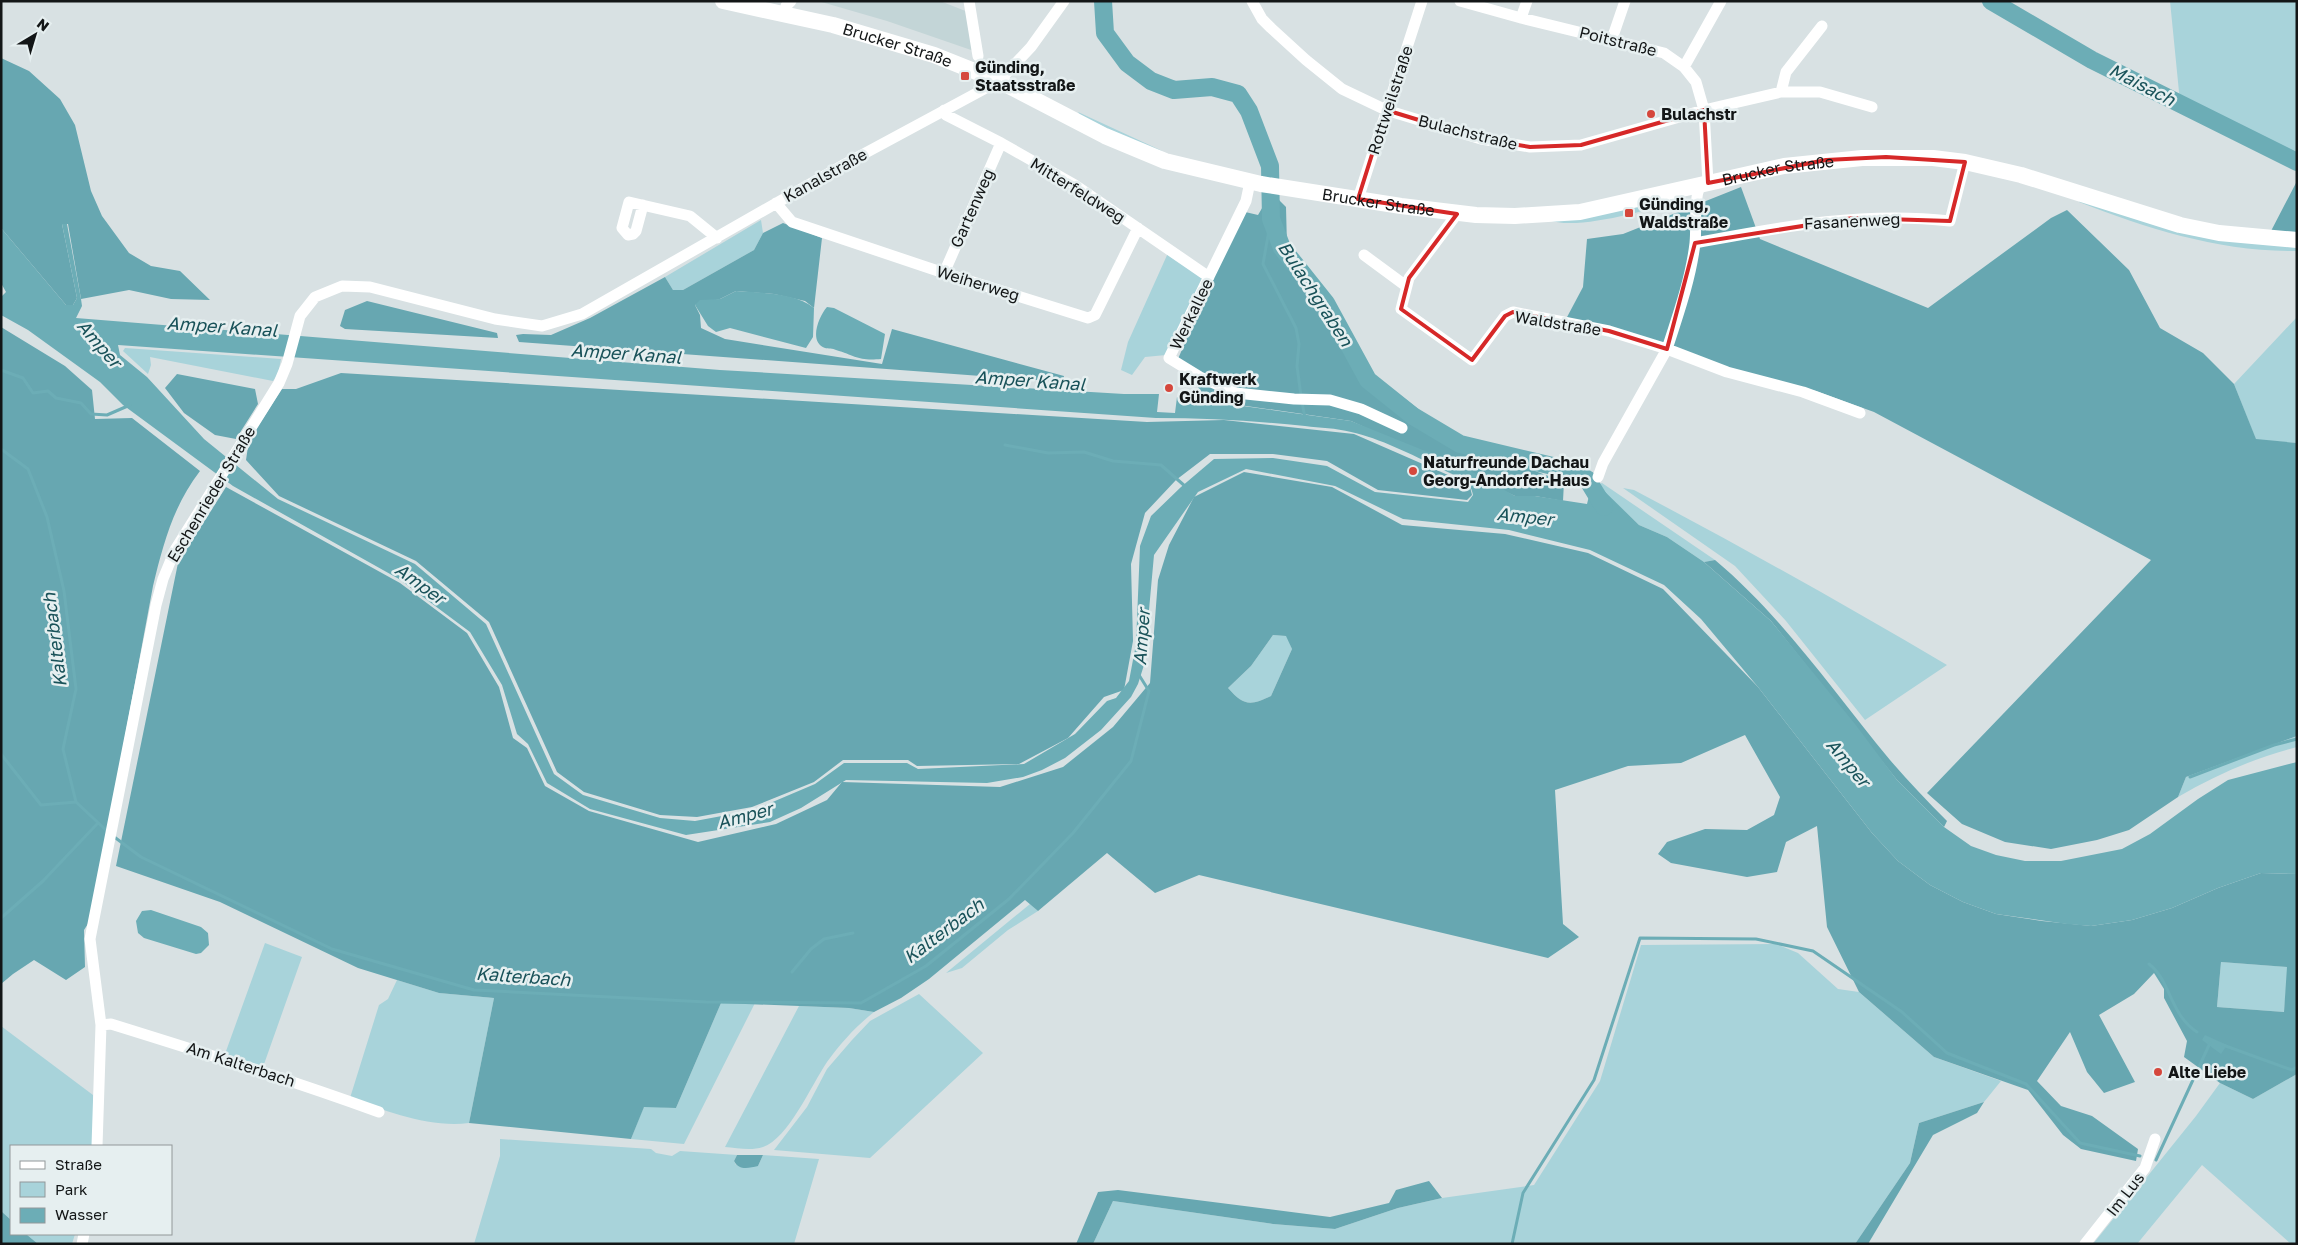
<svg xmlns="http://www.w3.org/2000/svg" width="2298" height="1245" viewBox="0 0 2298 1245" font-family="'Golos Text',sans-serif">
	<style>
		.built { fill: #c3d5d7 }
		.green { fill: #a8d3da }
		.forest { fill: #67a7b1; fill-rule: evenodd }
		.water { fill: #6cadb6; fill-rule: evenodd }
		.lines { fill: none; stroke-linecap: round; stroke-linejoin: round }
		.stream { stroke: #6cadb6; stroke-width: 3 }
		.river { stroke: #6cadb6; stroke-width: 18 }
		.minor { stroke: #fff; stroke-width: 11 }
		.secondary { stroke: #fff; stroke-width: 16 }
		.marked { fill: none; stroke: #d62828; stroke-width: 4; stroke-linejoin: round }
		.poi-dot { fill: #d5473c; stroke: #e6eff0; stroke-width: 2 }
		.labels { text-anchor: middle; stroke-width: 5; stroke-linejoin: round; paint-order: stroke }
		.street-label { font-size: 16px; fill: #131617; stroke: #e6eff0 }
		.poi-label { font-size: 16px; font-weight: bold; fill: #131617; stroke: #e6eff0; text-anchor: start }
		.water-label { font-size: 18px; font-style: italic; fill: #195259; stroke: #e6eff0 }
	</style>
	<rect width="100%" height="100%" fill="#d8e1e3"/>
	<path class="built" d="M818 1H940L968 12 974 51 887 21Z"/>
	<path class="green" d="M2170 1H2297V155L2180 102Z
		M1078 112 1158 149 1164 152 1142 145 1081 116Z
		M1675 197 1678 200C1651 210 1575 231 1549 220Z
		M2080 199 2297 246V251C2221 252 2148 229 2079 202Z
		M761 220 763 233 754 250 683 290H673L665 277Z
		M1168 253 1203 277 1166 355 1145 357 1132 375 1121 370 1128 342Z
		M2297 317V443L2256 440 2234 384Z
		M125 348 281 359 278 374 273 381 150 357 151 365 148 374 123 351Z
		M1602 483 1715 560 1704 562 1667 537 1639 525 1597 485Z
		M1623 488 1634 490C1740 546 1844 604 1947 665L1865 720 1786 621 1735 566Z
		M1273 635 1287 636 1292 649 1271 696C1250 706 1244 706 1228 688L1251 666Z
		M2297 736V747C2254 758 2216 775 2178 797L2186 777Z
		M1030 904 1038 911 1008 930 962 968 946 973Z
		M265 943 302 957 263 1067 225 1054Z
		M1776 944 1798 953 1838 989 1859 992 1934 1057 2001 1081 1984 1102 1919 1123 1910 1163 1855 1244H1093L1113 1201 1273 1224 1335 1229 1398 1208 1442 1198 1534 1185 1600 1081 1641 945Z
		M2221 962 2288 967 2284 1012 2217 1007Z
		M397 980 439 993 494 998 469 1123C429 1128 386 1111 350 1098L379 1005 388 999Z
		M919 994 983 1053 870 1158 774 1150 807 1107 827 1069 852 1040 870 1021Z
		M721 1003H755L684 1144 631 1139 644 1106 676 1108Z
		M799 1006 849 1008 874 1012C856 1026 840 1044 827 1062 812 1084 788 1139 763 1147 751 1151 737 1148 725 1147Z
		M1 1026 93 1095V1146H11V1220L1 1211Z
		M2297 1074V1244H2291L2202 1165 2137 1244H2093L2196 1116 2220 1083 2253 1099Z
		M500 1139 651 1149 656 1153 672 1156 680 1151 737 1155 734 1161 736 1165 758 1166 763 1155 819 1159 794 1244H474L500 1156Z
		M26 1234H75L72 1244H38Z"/>
	<path class="forest" d="M1 58 29 71 60 99 75 125 91 191 102 216 129 253 151 266 180 271 210 300 171 299 129 290 81 299 68 224H62L77 298 73 305H66L1 228Z
		M2297 181V232L2271 231Z
		M1741 187 1760 239 1928 308 2051 218 2067 210 2129 270 2160 328 2203 353 2234 384 2256 439 2297 443V736L2186 777 2178 797 2129 830 2097 840 2051 849 2005 842 1962 824 1927 793 2151 560 1874 412 1816 391 1737 372 1566 319 1583 287 1587 239 1623 234Z
		M1268 198 1278 199 1286 207 1287 246 1330 297 1370 372 1447 431 1493 455 1564 482 1563 501 1535 496H1515L1351 421 1198 399 1199 371 1178 359 1241 211 1258 215Z
		M783 223 822 238 814 308 805 301 774 294 736 291 720 299 695 305 700 315 701 328 725 339 882 364 892 329 1064 376 1063 382 519 342 516 335 523 334 551 335 590 318 665 277 673 290H683L754 250 763 233Z
		M367 301 497 333 498 338 345 329 340 326 345 310Z
		M1 327 65 366 92 390 95 419 132 418 200 471C173 506 163 545 153 586L91 919 84 930 85 967 66 980 34 960 13 974 1 984Z
		M341 373 1147 422 1224 420 1354 434 1464 482 1470 487 1472 495 1467 500 1378 490 1327 461 1273 454H1210L1176 480 1145 513 1131 564 1133 641 1124 690 1104 697 1068 738 1019 764 917 766 908 760H843L814 782 752 807 697 817 660 815 584 792 557 772 489 622 416 561 279 496 246 460 249 440 282 389H296Z
		M177 374 255 389 258 404 236 439 215 435 184 413 165 388Z
		M1244 472 1332 487 1402 525 1505 534 1588 553 1663 589 1758 687 1872 833 1898 861 1930 885 1963 902 1996 914 2042 921 2091 926 2132 920 2172 908 2218 888 2261 873 2297 874V1074L2253 1099 2220 1083 2184 1057 2187 1041 2164 998V989L2154 973 2134 994 2099 1015 2135 1082 2104 1093 2087 1072 2070 1032 2037 1081 2061 1106 2092 1116 2138 1149 2136 1161 2081 1149 2063 1135 2028 1090 1934 1057 1859 992 1827 927 1817 826 1786 842 1777 872 1747 877 1671 863 1658 854 1667 842 1705 829 1747 830 1774 815 1780 797 1745 735 1681 763 1628 766 1555 790 1563 924 1579 937 1548 958 1199 875 1155 893 1107 853 1038 911 1025 900 929 979 901 998 874 1012 849 1008 721 1003 676 1108 644 1107 631 1139 469 1123 494 998 439 993 358 968 220 902 116 866 178 563 226 487 400 583 467 633 499 687 513 738 527 748 545 786 589 811 698 842 776 824 827 800 842 782 1000 787 1063 767 1113 727 1150 683 1158 580 1169 545 1194 497ZM1273 635 1286 636 1292 649 1271 696C1250 706 1244 706 1228 688L1251 666ZM2221 962 2287 967 2284 1012 2217 1007Z
		M1715 560C1783 617 1833 691 1890 760 1908 781 1927 801 1947 821L1944 827 1897 780 1771 621 1704 562Z
		M1984 1102 1977 1113 1933 1135 1868 1244H1855L1910 1163 1919 1123Z
		M737 1155H763L758 1166C749 1168 739 1171 734 1161Z
		M1429 1181 1442 1198 1398 1208 1335 1229 1273 1224 1113 1201 1093 1244H1076L1098 1192 1118 1190 1330 1217 1389 1203 1396 1190Z
		M1 1211 11 1220V1234H26L38 1244H1Z"/>
	<path class="water" d="M62 224H67L81 299 82 306 76 318 720 370 1124 394H1159L1157 412 1175 413 1177 397 1351 421 1460 465 1515 496H1535L1587 504 1591 488 1597 484 1639 525 1667 537 1704 562 1771 621 1855 724 1897 780 1944 827 1971 846 1996 855 2025 861H2061L2122 849 2150 834 2198 799 2228 780 2297 762V874L2261 873 2218 888 2172 908 2132 920 2091 926 2067 924 1996 914 1963 902 1930 885 1898 861 1872 833 1758 687 1701 619 1664 585 1590 550 1509 530 1403 519 1335 486 1246 469 1198 492 1154 555 1144 665 1138 684 1131 697 1101 730 1065 758 1042 770 1023 777 987 783 846 780 801 808 770 822 686 835 590 809 547 783 528 744 517 734 502 685 470 632 399 579 233 486 123 405 100 382 28 330 1 315V297L6 292 1 283V228L66 305H73L77 298ZM118 345 1156 418C1207 418 1255 421 1305 426 1320 428 1336 428 1351 432 1379 438 1413 455 1439 468 1453 475 1471 479 1473 495L1468 502 1375 492 1327 466 1273 458 1214 459 1181 487 1151 516 1140 546 1136 644 1129 681 1116 698 1107 701 1075 734 1024 764 918 769 907 763H844L815 784 754 810 695 821 660 818 583 795 554 774 486 624 415 564 278 499 204 439 147 377 120 355Z
		M736 291C761 293 794 292 814 308L813 337 806 348 730 328 716 332 708 326 695 305 700 300 720 299Z
		M827 307 834 308 885 334 881 359C858 361 856 356 836 350 833 348 828 349 825 348 808 342 819 316 827 307Z
		M151 910 201 927 208 933 209 945 201 953 196 954 144 938 138 933 136 921 142 911Z
		M2205 1035 2227 1045 2221 1054 2202 1040Z"/>
	<g class="lines">
		<path class="stream" d="M1271 219 1263 264 1296 328 1299 344 1297 366 1301 396
			M1 370 23 378 33 393 48 391 56 398 81 403 91 414 107 415 130 405
			M1302 402 1305 418
			M1005 445 1048 453 1084 452 1113 461 1161 465 1186 487
			M1 449 28 469 47 517 64 591 76 689 63 749 76 802 108 832
			M1 754 41 805 76 802
			M2190 777 2274 745 2297 739
			M113 836 141 857 332 949 474 990 706 1002 861 1003 926 966 1009 899 1073 833 1131 761 1149 691 1139 675
			M1 918 43 881 97 824
			M2149 964C2171 981 2170 1015 2197 1032
			M792 972 811 949 824 939 853 933
			M2223 1045 2292 1070 2297 1067
			M2156 1160 2210 1043
			M1512 1244 1523 1193 1594 1080 1640 938 1756 939 1813 951 1902 1012 1947 1053 2026 1084 2080 1143 2140 1156"/>
		<path class="river" d="M1103 1 1105 33 1127 63 1151 81 1174 90 1212 87 1238 94 1249 111 1270 166 1271 219 1282 248 1326 303 1368 380 1413 416 1460 444 1557 467 1587 479 1604 507
			M1991 1 2092 60 2297 162"/>
		<path class="minor" d="M969 1 978 56
			M1252 1 1262 19 1271 28 1306 60 1342 89 1386 110 1481 139 1530 147 1581 145 1704 110 1781 92H1820L1872 107
			M1460 1 1521 18 1664 53 1684 67 1696 82 1704 110 1708 183
			M784 14 786 6 791 1
			M1521 18 1527 1
			M1612 39 1625 1
			M1684 67 1721 1
			M1781 92 1786 72 1822 26
			M944 110 946 115 1001 143 1075 185 1209 277
			M1250 182 1246 201 1169 358 1200 377 1236 393 1294 399 1330 400 1361 409 1402 428
			M1358 199 1422 1
			M776 203 792 222 944 273 1088 318 1095 315 1097 311 1138 228
			M643 205 636 231 633 234 628 235 622 228 629 202 690 216 717 238
			M1457 214 1409 278 1401 309 1472 360 1505 316 1513 312 1609 331 1667 349C1678 315 1691 278 1695 243 1697 223 1693 204 1700 185
			M1695 243C1781 227 1862 211 1950 221L1965 162
			M1364 255 1406 286
			M944 273 1001 143
			M1598 477 1603 463 1667 349 1727 372 1803 392 1860 413
			M101 1025 111 1024C201 1052 291 1080 379 1112
			M97 1146 101 1025 90 939 156 605 163 579 175 550 279 383 287 364 300 316 315 297 342 286 370 287 495 319 542 326 582 314 845 164 999 81 1031 47 1064 1
			M82 1244 84 1234
			M2085 1244 2145 1168 2155 1139"/>
		<path class="secondary" id="s1" d="M723 1 833 25 934 55 999 81 1105 136 1165 161 1261 184 1401 206 1476 215 1515 216 1580 212 1784 166 1862 158H1933L1965 162 2021 175 2180 225 2219 233 2297 240"/>
	</g>
	<path class="marked" d="M1386 110 1481 139 1530 147 1581 145 1704 110 1708 183 1826 160 1886 157 1965 162 1950 221 1853 218 1695 243 1667 349 1609 331 1513 312 1505 316 1472 360 1401 309 1409 278 1457 214 1358 199Z"/>
	<g class="poi-dot">
		<rect x="960" y="71" width="10" height="10" rx="2.5"/>
		<circle cx="1651" cy="114" r="5"/>
		<rect x="1624" y="208" width="10" height="10" rx="2.5"/>
		<circle cx="1169" cy="388" r="5"/>
		<circle cx="1413" cy="471" r="5"/>
		<circle cx="2158" cy="1072" r="5"/>
	</g>
	<g class="labels">
		<g class="street-label">
			<text transform="translate(1618 41) rotate(14)" y="6">Poitstraße</text>
			<text dy="6" stroke="none"><textPath href="#s1" startOffset="180">Brucker Straße</textPath></text>
			<text transform="translate(1390 100) rotate(-72)" y="6">Rottweilstraße</text>
			<text transform="translate(1468 132) rotate(14)" y="6">Bulachstraße</text>
			<text dy="6" stroke="none"><textPath href="#s1" startOffset="1095">Brucker Straße</textPath></text>
			<text transform="translate(825 175) rotate(-29)" y="6">Kanalstraße</text>
			<text transform="translate(1078 190) rotate(32)" y="6">Mitterfeldweg</text>
			<text dy="6" stroke="none"><textPath href="#s1" startOffset="690">Brucker Straße</textPath></text>
			<text transform="translate(972 208) rotate(-66)" y="6">Gartenweg</text>
			<text transform="translate(1852 221) rotate(-3)" y="6">Fasanenweg</text>
			<text transform="translate(978 283) rotate(17)" y="6">Weiherweg</text>
			<text transform="translate(1191 314) rotate(-64)" y="6">Werkallee</text>
			<text transform="translate(1558 323) rotate(9)" y="6">Waldstraße</text>
			<text transform="translate(211 494) rotate(-59)" y="6">Eschenrieder Straße</text>
			<text transform="translate(241 1064) rotate(18)" y="6">Am Kalterbach</text>
			<text transform="translate(2125 1194) rotate(-52)" y="6">Im Lus</text>
		</g>
		<g class="poi-label">
			<text x="975" y="73">Günding,<tspan x="975" dy="18">Staatsstraße</tspan></text>
			<text x="1661" y="120">Bulachstr</text>
			<text x="1639" y="210">Günding,<tspan x="1639" dy="18">Waldstraße</tspan></text>
			<text x="1179" y="385">Kraftwerk<tspan x="1179" dy="18">Günding</tspan></text>
			<text x="1423" y="468">Naturfreunde Dachau<tspan x="1423" dy="18">Georg-Andorfer-Haus</tspan></text>
			<text x="2168" y="1078">Alte Liebe</text>
		</g>
		<g class="water-label">
			<text transform="translate(2142 85) rotate(27)" y="6">Maisach</text>
			<text transform="translate(1315 294) rotate(57)" y="6">Bulachgraben</text>
			<text transform="translate(222 327) rotate(4)" y="6">Amper Kanal</text>
			<text transform="translate(99 344) rotate(49)" y="6">Amper</text>
			<text transform="translate(626 354) rotate(4)" y="6">Amper Kanal</text>
			<text transform="translate(1030 381) rotate(4)" y="6">Amper Kanal</text>
			<text transform="translate(1525 517) rotate(6)" y="6">Amper</text>
			<text transform="translate(420 584) rotate(36)" y="6">Amper</text>
			<text transform="translate(1142 637) rotate(-86)" y="6">Amper</text>
			<text transform="translate(55 640) rotate(-97)" y="6">Kalterbach</text>
			<text transform="translate(1848 763) rotate(50)" y="6">Amper</text>
			<text transform="translate(745 816) rotate(-15)" y="6">Amper</text>
			<text transform="translate(944 931) rotate(-37)" y="6">Kalterbach</text>
			<text transform="translate(523 977) rotate(4)" y="6">Kalterbach</text>
		</g>
	</g>
	<rect width="2298" height="1245" fill="none" stroke="#131617" stroke-width="5"/>
	<rect x="10" y="1145" width="162" height="90" fill="#e6eff0" stroke="#929899"/>
	<rect x="20" y="1161" width="25" height="8" fill="#ffffff" stroke="#929899"/>
	<text x="55" y="1170" font-size="15" fill="#131617">Straße</text>
	<rect x="20" y="1182" width="25" height="15" fill="#a8d3da" stroke="#929899"/>
	<text x="55" y="1195" font-size="15" fill="#131617">Park</text>
	<rect x="20" y="1208" width="25" height="15" fill="#6cadb6" stroke="#929899"/>
	<text x="55" y="1220" font-size="15" fill="#131617">Wasser</text>
	<g transform="translate(35 35) rotate(38)" stroke="#e6eff0" stroke-width="4" paint-order="stroke">
	<path d="M0-4L9 19L0 12L-9 19Z" fill="#131617"/>
	<text y="-8" font-size="14" font-weight="bold" text-anchor="middle" fill="#131617">N</text>
	</g>
</svg>
